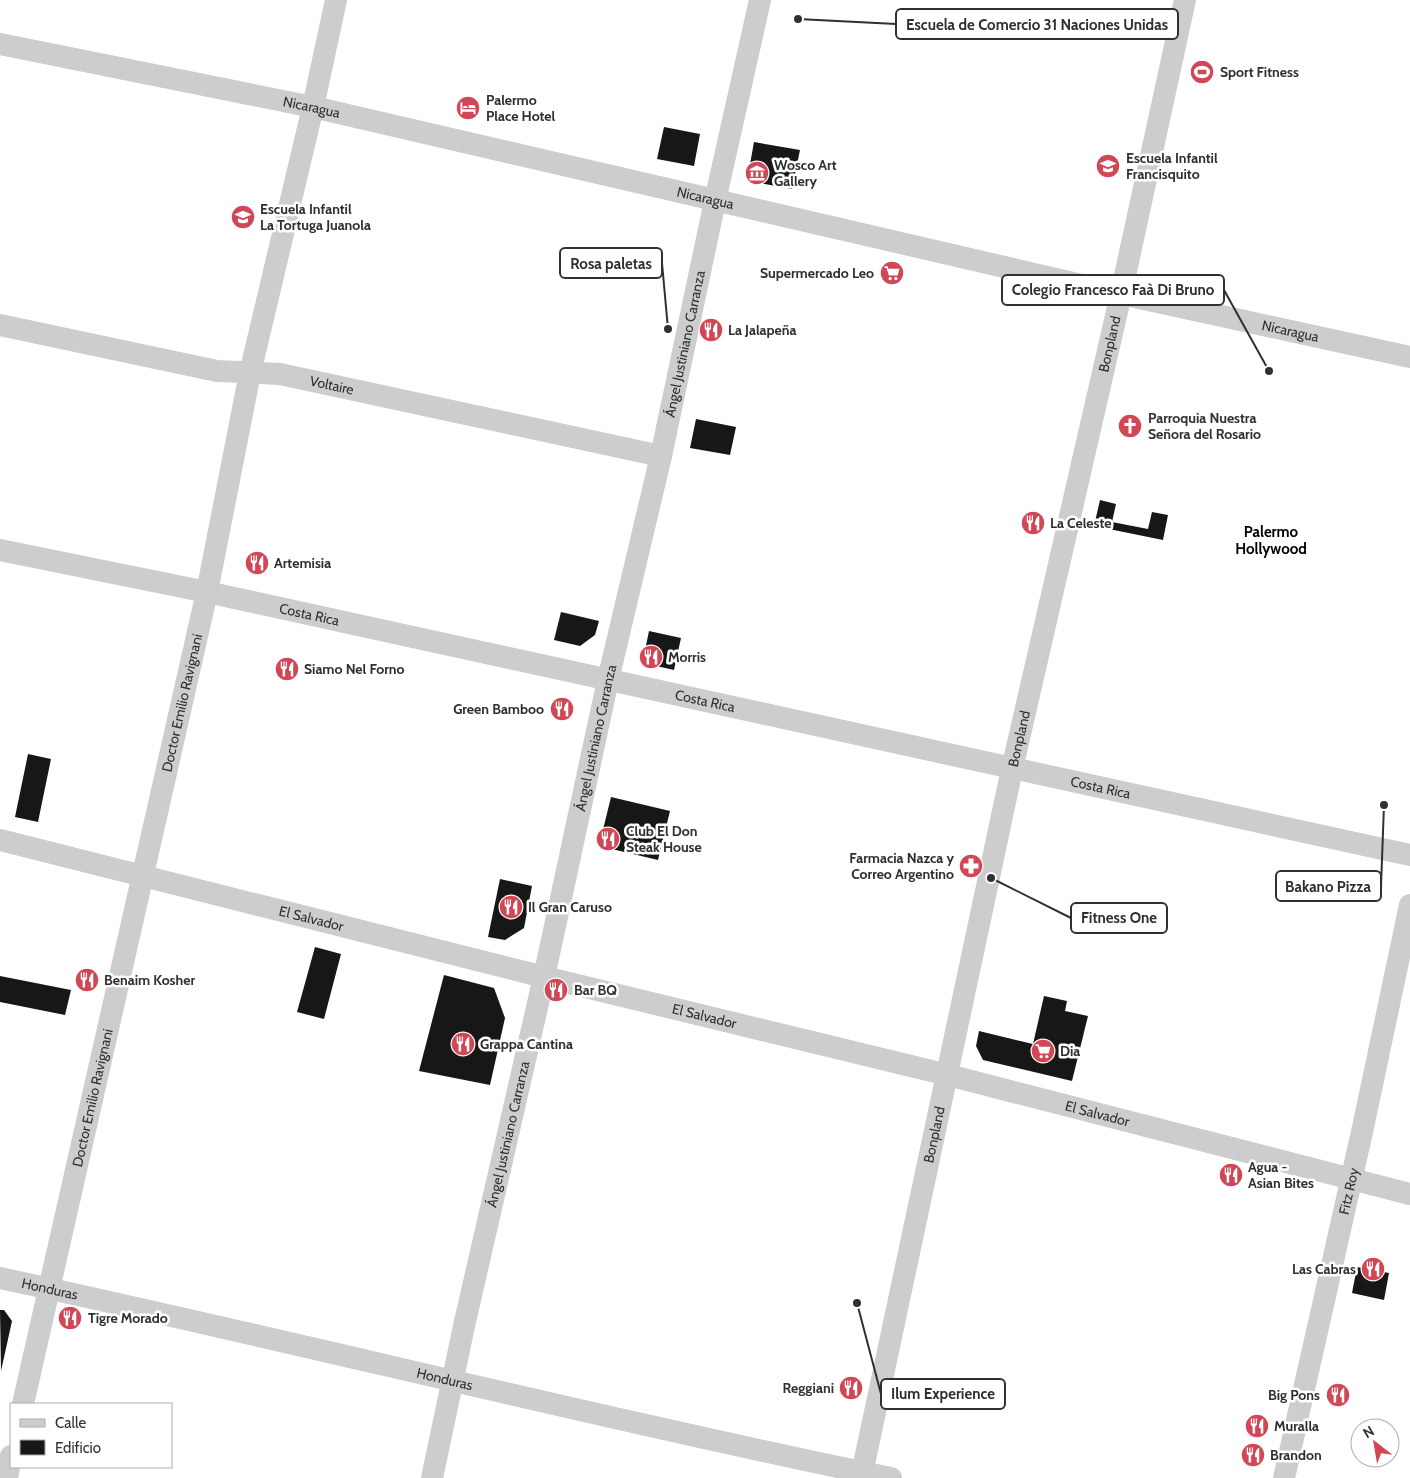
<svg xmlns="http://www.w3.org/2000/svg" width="1410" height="1478" viewBox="0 0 1410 1478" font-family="Cabin,sans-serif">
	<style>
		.building { fill: #171717 }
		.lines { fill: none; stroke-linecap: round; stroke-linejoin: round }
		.street { stroke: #cdcdcd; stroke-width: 22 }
		.labels { text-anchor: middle; stroke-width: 5; stroke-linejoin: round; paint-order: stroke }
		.poi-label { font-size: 14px; font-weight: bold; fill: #303030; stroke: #fff; text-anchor: start }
		.street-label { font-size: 14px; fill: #303030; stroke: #fff }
		.neighbourhood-label { font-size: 15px; font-weight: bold; fill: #000; stroke: #fff }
		.leader { fill: none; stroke: #303030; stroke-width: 2 }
		.callout-dot { fill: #303030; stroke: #fff; stroke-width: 2 }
		.callout { fill: #fff; stroke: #303030; stroke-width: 2 }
		.callout-label { font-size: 15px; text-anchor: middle; font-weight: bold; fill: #303030 }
	</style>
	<rect width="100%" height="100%" fill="#fff"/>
	<path class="building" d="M664 127 700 134 694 166 657 159Z
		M754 142 800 150 792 189 759 183 754 180 749 170Z
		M696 419 736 427 730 455 690 448Z
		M1100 500 1116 504 1112 522 1148 529 1152 512 1168 515 1163 540 1094 526Z
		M561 612 599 621 595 635 580 646 554 640Z
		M649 631 681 638 674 670 652 665 646 660 644 655Z
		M28 754 51 759 38 822 15 817Z
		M611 797 670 811 658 860 599 846Z
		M500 879 532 886 524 928 505 940 488 937Z
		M315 947 341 954 324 1019 297 1012Z
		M444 975 494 988 505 1018 490 1085 419 1071Z
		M0 976 71 990 65 1015 0 1002Z
		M1044 996 1067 1001 1065 1011 1088 1016 1072 1081 983 1060 976 1046 979 1031 1033 1044Z
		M1357 1267 1389 1273 1384 1300 1352 1293Z
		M0 1310H4L12 1321 1 1371Z
		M910 1378 954 1388 951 1400 906 1392Z"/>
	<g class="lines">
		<g class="street">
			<path id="s1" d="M0 44 313 107 1121 294 1410 357"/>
			<path id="s2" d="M0 325 217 371 280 374 661 456"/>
			<path id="s3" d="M0 550 207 592 1410 855"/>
			<path id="s4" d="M0 840 544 977 948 1075 1410 1194"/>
			<path id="s5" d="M0 1278C298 1342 593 1417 891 1478"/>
			<path id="s6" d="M23 1404 207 592 250 373 313 107 336 0"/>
			<path d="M7 1478 11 1456"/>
			<path id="s7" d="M432 1478 464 1326 544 977 608 680 661 456 715 201 760 0"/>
			<path id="s8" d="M861 1478 1012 769 1121 294 1185 0"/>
			<path id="s9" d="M1284 1478 1362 1132 1410 905"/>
		</g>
	</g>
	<defs>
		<g id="stadium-disc" transform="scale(1.25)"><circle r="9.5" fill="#d14755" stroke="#fff"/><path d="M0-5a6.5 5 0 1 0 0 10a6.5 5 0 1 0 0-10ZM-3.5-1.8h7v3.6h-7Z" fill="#fff"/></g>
		<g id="hotel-disc" transform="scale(1.25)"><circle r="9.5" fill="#d14755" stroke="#fff"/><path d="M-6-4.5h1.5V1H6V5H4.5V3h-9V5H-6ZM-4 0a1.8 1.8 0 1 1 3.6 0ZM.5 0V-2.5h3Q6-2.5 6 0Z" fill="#fff"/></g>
		<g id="school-disc" transform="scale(1.25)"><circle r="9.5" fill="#d14755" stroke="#fff"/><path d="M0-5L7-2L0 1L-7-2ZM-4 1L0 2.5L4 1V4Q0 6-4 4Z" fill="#fff"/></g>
		<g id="museum-disc" transform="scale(1.25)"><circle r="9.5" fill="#d14755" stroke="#fff"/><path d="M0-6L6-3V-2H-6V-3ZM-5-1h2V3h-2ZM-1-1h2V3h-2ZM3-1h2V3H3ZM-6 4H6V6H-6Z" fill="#fff"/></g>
		<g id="supermarket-disc" transform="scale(1.25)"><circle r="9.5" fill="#d14755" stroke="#fff"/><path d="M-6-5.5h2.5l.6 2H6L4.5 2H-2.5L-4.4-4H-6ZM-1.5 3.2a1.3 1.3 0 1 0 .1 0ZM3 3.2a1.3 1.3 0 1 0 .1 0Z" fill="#fff"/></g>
		<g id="restaurant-disc" transform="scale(1.25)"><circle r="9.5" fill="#d14755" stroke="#fff"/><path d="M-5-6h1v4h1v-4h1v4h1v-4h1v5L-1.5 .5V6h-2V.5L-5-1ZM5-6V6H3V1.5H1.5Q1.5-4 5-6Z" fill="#fff"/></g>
		<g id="church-disc" transform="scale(1.25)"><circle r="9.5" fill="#d14755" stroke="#fff"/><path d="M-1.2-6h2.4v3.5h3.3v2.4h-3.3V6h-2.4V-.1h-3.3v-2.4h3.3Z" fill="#fff"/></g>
		<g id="pharmacy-disc" transform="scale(1.25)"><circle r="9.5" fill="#d14755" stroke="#fff"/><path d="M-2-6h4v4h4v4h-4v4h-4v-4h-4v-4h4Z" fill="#fff"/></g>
	</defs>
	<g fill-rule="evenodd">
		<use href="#stadium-disc" x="1202" y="72"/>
		<use href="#hotel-disc" x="468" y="108"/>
		<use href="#school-disc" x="1108" y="166"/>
		<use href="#museum-disc" x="757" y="173"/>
		<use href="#school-disc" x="243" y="217"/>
		<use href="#supermarket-disc" x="892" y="273"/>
		<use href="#restaurant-disc" x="711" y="330"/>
		<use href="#church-disc" x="1130" y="426"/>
		<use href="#restaurant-disc" x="1033" y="523"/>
		<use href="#restaurant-disc" x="257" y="563"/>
		<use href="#restaurant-disc" x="651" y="657"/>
		<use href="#restaurant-disc" x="287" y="669"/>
		<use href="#restaurant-disc" x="562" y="709"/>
		<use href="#restaurant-disc" x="608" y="839"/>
		<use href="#pharmacy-disc" x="971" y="866"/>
		<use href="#restaurant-disc" x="511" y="907"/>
		<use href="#restaurant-disc" x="87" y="980"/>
		<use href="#restaurant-disc" x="556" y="990"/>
		<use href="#restaurant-disc" x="463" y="1044"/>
		<use href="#supermarket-disc" x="1043" y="1051"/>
		<use href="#restaurant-disc" x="1231" y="1175"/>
		<use href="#restaurant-disc" x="1373" y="1269"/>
		<use href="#restaurant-disc" x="70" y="1318"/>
		<use href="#restaurant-disc" x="851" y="1388"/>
		<use href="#restaurant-disc" x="1338" y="1395"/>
		<use href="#restaurant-disc" x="1257" y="1426"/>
		<use href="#restaurant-disc" x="1253" y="1455"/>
	</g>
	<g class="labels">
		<g class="poi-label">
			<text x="1220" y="77">Sport Fitness</text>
			<text x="486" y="105">Palermo<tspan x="486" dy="16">Place Hotel</tspan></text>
			<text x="1126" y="163">Escuela Infantil<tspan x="1126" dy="16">Francisquito</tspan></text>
			<text x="774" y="170">Wosco Art<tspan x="774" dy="16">Gallery</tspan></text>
			<text x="260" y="214">Escuela Infantil<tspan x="260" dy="16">La Tortuga Juanola</tspan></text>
			<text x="874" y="278" text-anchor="end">Supermercado Leo</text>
			<text x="728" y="335">La Jalapeña</text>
			<text x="1148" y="423">Parroquia Nuestra<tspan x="1148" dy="16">Señora del Rosario</tspan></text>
			<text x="1050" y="528">La Celeste</text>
			<text x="274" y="568">Artemisia</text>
			<text x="668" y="662">Morris</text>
			<text x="304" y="674">Siamo Nel Forno</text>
			<text x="544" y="714" text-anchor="end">Green Bamboo</text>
			<text x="626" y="836">Club El Don<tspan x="626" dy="16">Steak House</tspan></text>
			<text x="954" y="863" text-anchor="end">Farmacia Nazca y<tspan x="954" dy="16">Correo Argentino</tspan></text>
			<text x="528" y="912">Il Gran Caruso</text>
			<text x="104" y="985">Benaim Kosher</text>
			<text x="574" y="995">Bar BQ</text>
			<text x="480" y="1049">Grappa Cantina</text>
			<text x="1060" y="1056">Dia</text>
			<text x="1248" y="1172">Agua -<tspan x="1248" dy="16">Asian Bites</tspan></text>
			<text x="1356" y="1274" text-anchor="end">Las Cabras</text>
			<text x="88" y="1323">Tigre Morado</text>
			<text x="834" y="1393" text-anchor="end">Reggiani</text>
			<text x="1320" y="1400" text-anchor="end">Big Pons</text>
			<text x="1274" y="1431">Muralla</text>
			<text x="1270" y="1460">Brandon</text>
		</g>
		<g class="street-label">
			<text dy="5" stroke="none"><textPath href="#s1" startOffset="318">Nicaragua</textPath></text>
			<text dy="5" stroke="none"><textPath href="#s1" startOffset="722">Nicaragua</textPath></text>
			<text dy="5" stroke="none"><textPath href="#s1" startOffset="1322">Nicaragua</textPath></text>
			<text dy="5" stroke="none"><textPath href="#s8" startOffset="1161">Bonpland</textPath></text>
			<text dy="5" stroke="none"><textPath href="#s7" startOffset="1162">Ángel Justiniano Carranza</textPath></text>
			<text dy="5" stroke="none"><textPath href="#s2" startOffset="338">Voltaire</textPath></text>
			<text dy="5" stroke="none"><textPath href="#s3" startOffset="316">Costa Rica</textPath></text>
			<text dy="5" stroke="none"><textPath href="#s3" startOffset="721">Costa Rica</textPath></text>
			<text dy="5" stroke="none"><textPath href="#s6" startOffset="719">Doctor Emilio Ravignani</textPath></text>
			<text dy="5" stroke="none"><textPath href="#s8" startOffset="756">Bonpland</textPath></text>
			<text dy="5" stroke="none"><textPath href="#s7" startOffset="758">Ángel Justiniano Carranza</textPath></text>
			<text dy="5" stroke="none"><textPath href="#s3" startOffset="1126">Costa Rica</textPath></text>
			<text dy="5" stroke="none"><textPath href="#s4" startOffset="321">El Salvador</textPath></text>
			<text dy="5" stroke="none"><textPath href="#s4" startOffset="726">El Salvador</textPath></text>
			<text dy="5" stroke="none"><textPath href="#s6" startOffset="314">Doctor Emilio Ravignani</textPath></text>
			<text dy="5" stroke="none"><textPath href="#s4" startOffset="1131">El Salvador</textPath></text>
			<text dy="5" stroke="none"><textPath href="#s7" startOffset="352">Ángel Justiniano Carranza</textPath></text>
			<text dy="5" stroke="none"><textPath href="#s8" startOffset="351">Bonpland</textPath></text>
			<text dy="5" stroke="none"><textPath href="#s9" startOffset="294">Fitz Roy</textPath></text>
			<text dy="5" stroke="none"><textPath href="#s5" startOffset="51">Honduras</textPath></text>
			<text dy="5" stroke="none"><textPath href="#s5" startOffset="456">Honduras</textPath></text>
		</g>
		<g class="neighbourhood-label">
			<text x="1271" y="537">Palermo<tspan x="1271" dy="17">Hollywood</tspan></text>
		</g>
	</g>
	<path class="leader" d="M798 19L896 24M668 329L662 263M1269 371L1224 290M1384 805L1381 886M991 878L1071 918M857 1303L881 1394"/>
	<g class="callout-dot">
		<circle cx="798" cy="19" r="5"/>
		<circle cx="668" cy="329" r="5"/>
		<circle cx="1269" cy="371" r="5"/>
		<circle cx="1384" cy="805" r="5"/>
		<circle cx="991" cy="878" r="5"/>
		<circle cx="857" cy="1303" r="5"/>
	</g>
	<g class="callout">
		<rect x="896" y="9" width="282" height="30" rx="5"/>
		<rect x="560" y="248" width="102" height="30" rx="5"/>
		<rect x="1002" y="275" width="222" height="30" rx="5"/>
		<rect x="1276" y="871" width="105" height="30" rx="5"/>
		<rect x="1071" y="903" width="96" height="30" rx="5"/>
		<rect x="881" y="1379" width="124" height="30" rx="5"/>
	</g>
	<g class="callout-label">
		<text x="1037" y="30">Escuela de Comercio 31 Naciones Unidas</text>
		<text x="611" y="269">Rosa paletas</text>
		<text x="1113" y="295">Colegio Francesco Faà Di Bruno</text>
		<text x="1328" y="892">Bakano Pizza</text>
		<text x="1119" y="923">Fitness One</text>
		<text x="943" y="1399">Ilum Experience</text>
	</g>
	<rect x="10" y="1403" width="162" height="65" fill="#ffffff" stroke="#acacac"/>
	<rect x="20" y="1419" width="25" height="8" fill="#cdcdcd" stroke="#acacac"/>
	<text x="55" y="1428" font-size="15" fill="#303030">Calle</text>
	<rect x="20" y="1440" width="25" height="15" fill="#171717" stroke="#acacac"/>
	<text x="55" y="1453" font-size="15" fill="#303030">Edificio</text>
	<g transform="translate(1375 1443) rotate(329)"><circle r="24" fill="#ffffff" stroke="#acacac"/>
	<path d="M0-4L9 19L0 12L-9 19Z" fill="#d14755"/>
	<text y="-8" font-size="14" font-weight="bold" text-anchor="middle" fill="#303030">N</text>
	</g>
</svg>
